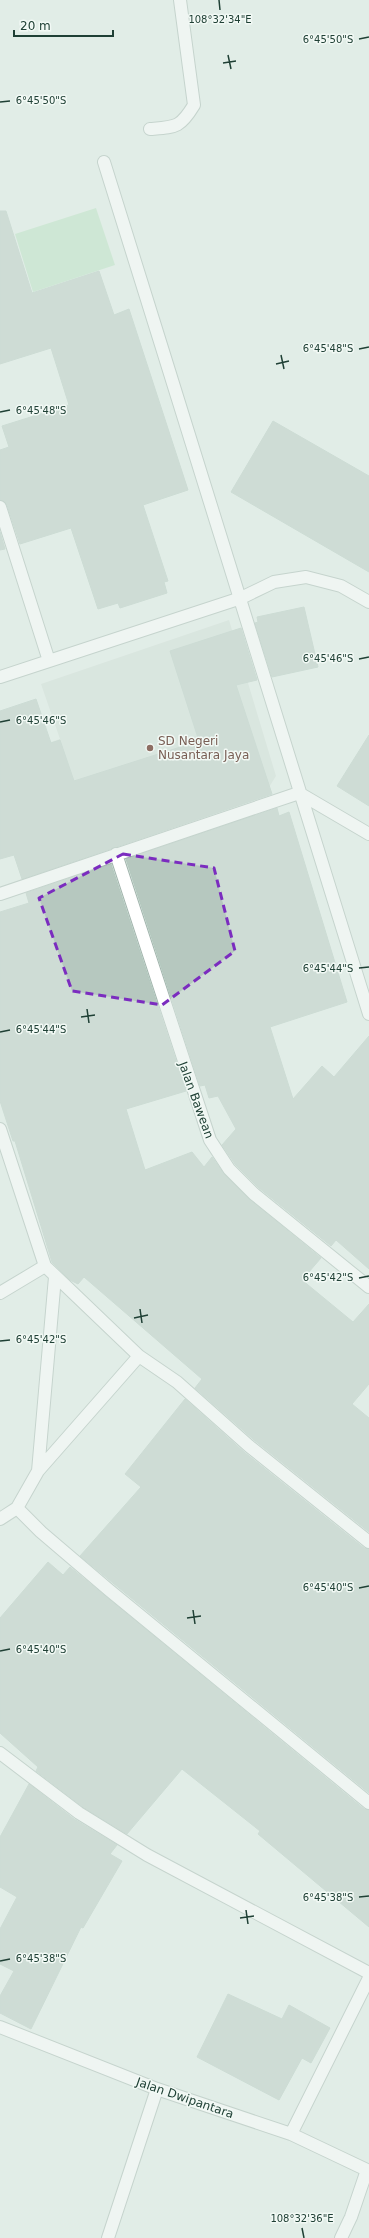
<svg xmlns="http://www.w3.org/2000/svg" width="369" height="2238" viewBox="0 0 369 2238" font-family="'DejaVu Sans',sans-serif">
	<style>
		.built { fill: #cfddd5 }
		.green { fill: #b7e1bf }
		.building { fill: #b6c8bf; stroke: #b2c7bd }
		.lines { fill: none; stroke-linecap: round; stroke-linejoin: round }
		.minor-casing { stroke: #a3b6ae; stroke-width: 14 }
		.minor { stroke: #fff; stroke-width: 12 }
		.marked { fill: none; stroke: #7b2cbf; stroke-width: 3; stroke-dasharray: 8 5; stroke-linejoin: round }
		.ticks { fill: none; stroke: #1f4035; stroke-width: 1.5 }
		.education-dot { fill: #8d6e63; stroke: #f2f9f5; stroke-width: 1.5 }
		.labels { text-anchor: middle; stroke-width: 3; stroke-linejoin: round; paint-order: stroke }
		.education-label { font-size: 12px; fill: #785e54; stroke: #f2f9f5; text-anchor: start }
		.street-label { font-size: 12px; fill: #1f4035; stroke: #f2f9f5 }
		.ticks-label { font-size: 10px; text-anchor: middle; fill: #1f4035; stroke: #f2f9f5; stroke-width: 3; stroke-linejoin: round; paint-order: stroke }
	</style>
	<rect width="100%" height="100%" fill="#e1ede7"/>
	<path class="built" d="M229 620 276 776 266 792 40 864 4 757 60 739 41 684Z"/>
	<path class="green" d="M96 208 115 265 33 292 15 234Z"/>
	<path class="building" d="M0 211H6L32 293 99 271 114 315 129 309 188 490 143 505 168 581 164 582 167 593 120 608 118 603 98 609 71 528 20 544 7 505 0 500V450L9 447 2 426 69 405 51 348 0 364Z
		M273 421 369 476V572L231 492Z
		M0 532 5 549 0 550Z
		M304 607 318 667 272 677 255 623 258 622 257 617Z
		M241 628 257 680 236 685 272 794 22 879 14 855 0 859V711L36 699 51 743 60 740 74 781 199 741 170 651Z
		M369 735V806L337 786Z
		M277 808 279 816 289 812 347 1002 270 1027 293 1099 322 1066 334 1077 369 1036V1269L336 1240 331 1246 259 1188 235 1164 222 1145 236 1129 218 1096 209 1098 205 1085 200 1086 126 859Z
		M111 864 186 1091 126 1109 145 1170 192 1152 204 1167 212 1157 224 1174 249 1199 321 1258 302 1280 353 1322 369 1304V1384L352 1404 369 1418V1532L254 1440 195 1388 202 1379 84 1277 78 1284 70 1280 52 1262 15 1141H13L0 1101V912L29 903 26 893Z
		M185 1399 244 1452 364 1548 369 1549V1793L80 1556 141 1487 125 1474Z
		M48 1562 63 1575 70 1567 364 1809 369 1810V1927L258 1834 260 1831 182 1769 127 1834 83 1807 36 1771 38 1767 0 1733V1618Z
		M29 1784 74 1819 117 1845 110 1854 122 1861 83 1928 81 1927 31 2029 0 2013V1996L14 1971 0 1964V1929L17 1897 0 1887V1837Z
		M228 1994 282 2019 289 2005 330 2028 311 2063 302 2058 279 2100 197 2057Z"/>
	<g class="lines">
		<g class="minor-casing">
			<path id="minor" d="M150 129C176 127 180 128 194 105L180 0
				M104 162C193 446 280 731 369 1014
				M0 507 49 661 0 677
				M49 661 241 598 274 582 306 577 341 586 369 602
				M116 854 210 1140 229 1169 254 1194 369 1287
				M0 894 299 793 369 834
				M0 1129 45 1266 139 1356
				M0 1293 45 1266
				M38 1471 55 1277
				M17 1508 41 1532 109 1590 369 1803
				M0 1519 17 1508 38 1471 139 1356 177 1382 249 1446 369 1542
				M0 1753 79 1813 147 1855 369 1973
				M0 2027 157 2089 291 2134 369 2171
				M291 2134 369 1978
				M108 2238 157 2089
				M341 2238 351 2217 367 2170"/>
		</g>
		<use href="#minor" class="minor"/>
	</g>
	<path d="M0 0H369V2238H0ZM123 854 214 868 235 951 162 1005 72 991 39 898Z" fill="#e1ede7" fill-opacity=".55" fill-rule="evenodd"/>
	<path class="marked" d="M123 854 214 868 235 951 162 1005 72 991 39 898Z"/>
	<path class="ticks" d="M219 0 220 10M359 39 369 37M228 55 231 69M223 63 236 61M0 102 10 101M359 349 369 347M281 355 284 369M276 364 289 361M0 412 10 410M359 659 369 657M0 722 10 720M359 968 369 967M87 1009 89 1023M81 1017 95 1015M0 1032 10 1030M359 1278 369 1276M140 1309 142 1323M134 1318 148 1315M0 1341 10 1340M359 1588 369 1586M193 1610 195 1624M187 1618 201 1616M0 1651 10 1649M359 1897 369 1896M246 1910 248 1924M240 1918 254 1916M0 1961 10 1959M302 2228 304 2238"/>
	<circle class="education-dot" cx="150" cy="748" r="4"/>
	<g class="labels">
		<g class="education-label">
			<text x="158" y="745">SD Negeri<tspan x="158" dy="14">Nusantara Jaya</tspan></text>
		</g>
		<g class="street-label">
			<text transform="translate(196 1100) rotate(70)" y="4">Jalan Bawean</text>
			<text transform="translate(185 2098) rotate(19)" y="4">Jalan Dwipantara</text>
		</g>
	</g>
	<g class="ticks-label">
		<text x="220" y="23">108°32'34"E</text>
		<text x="328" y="43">6°45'50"S</text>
		<text x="41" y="104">6°45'50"S</text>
		<text x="328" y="352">6°45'48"S</text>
		<text x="41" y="414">6°45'48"S</text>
		<text x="328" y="662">6°45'46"S</text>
		<text x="41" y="724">6°45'46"S</text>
		<text x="328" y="972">6°45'44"S</text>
		<text x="41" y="1033">6°45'44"S</text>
		<text x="328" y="1281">6°45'42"S</text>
		<text x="41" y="1343">6°45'42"S</text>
		<text x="328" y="1591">6°45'40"S</text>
		<text x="41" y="1653">6°45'40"S</text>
		<text x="328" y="1901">6°45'38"S</text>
		<text x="41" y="1962">6°45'38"S</text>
		<text x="302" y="2222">108°32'36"E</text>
	</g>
	<path d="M14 30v6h99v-6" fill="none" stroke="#1f4035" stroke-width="2"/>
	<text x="20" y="30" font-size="12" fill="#1f4035" stroke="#f2f9f5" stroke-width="3" paint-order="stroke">20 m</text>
</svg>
